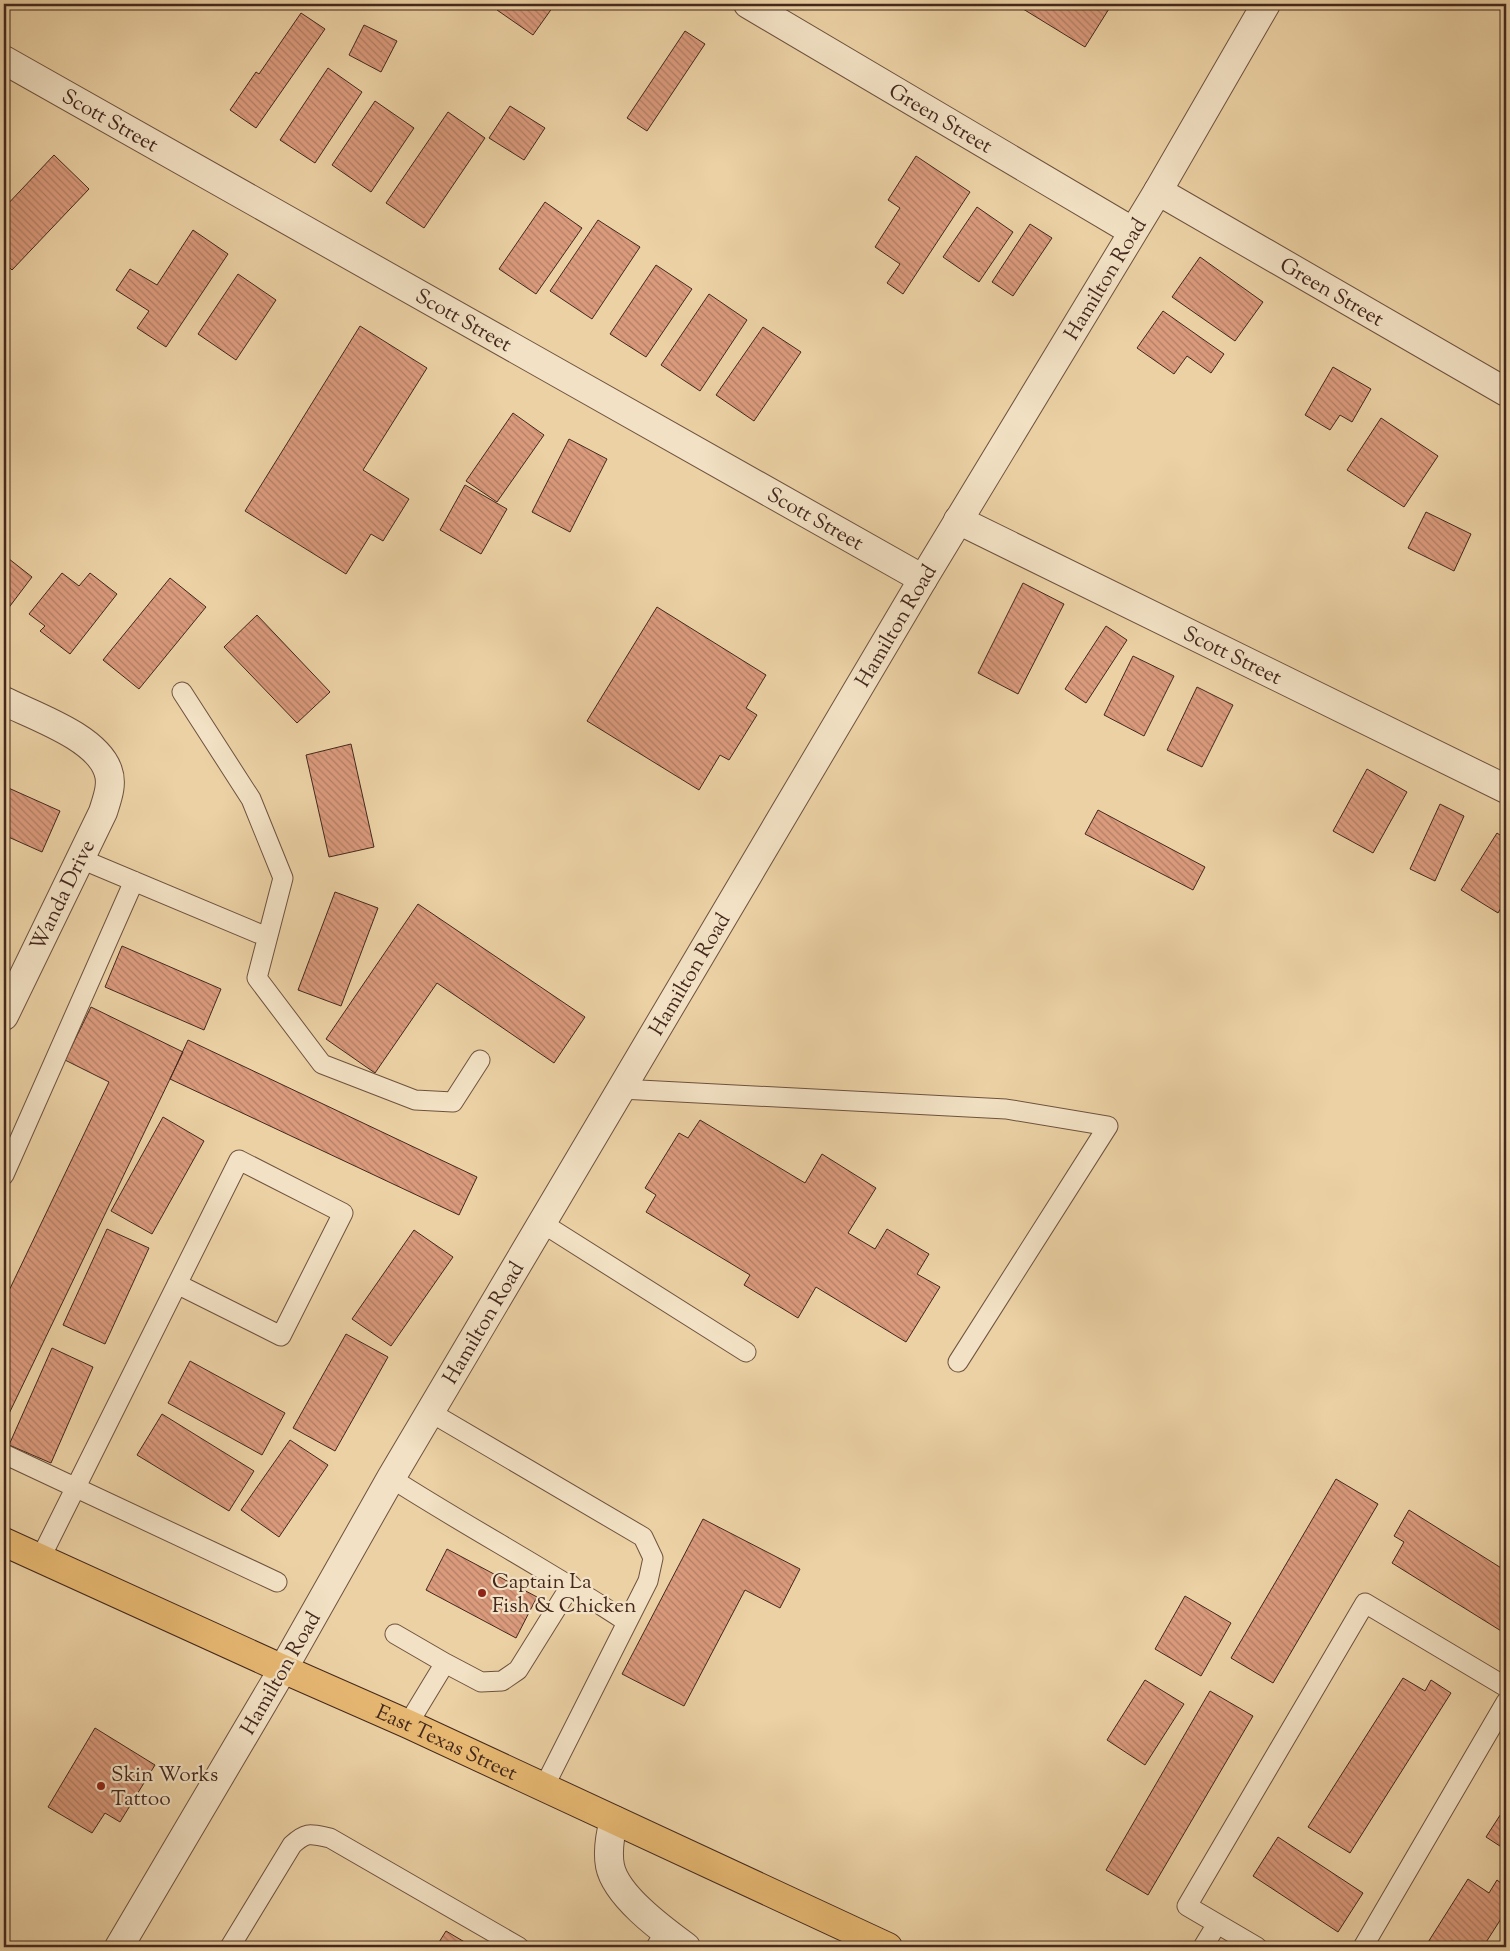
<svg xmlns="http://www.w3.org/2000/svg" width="1510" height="1951" viewBox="0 0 1510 1951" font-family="'Sorts Mill Goudy',serif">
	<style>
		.building { fill: url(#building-back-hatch); stroke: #44281d }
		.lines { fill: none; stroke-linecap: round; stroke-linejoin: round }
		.service-casing { stroke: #6e523f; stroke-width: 21 }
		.minor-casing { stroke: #6e523f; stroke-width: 30 }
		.tertiary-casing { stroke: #6e523f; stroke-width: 30 }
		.primary-casing { stroke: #44281d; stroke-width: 30 }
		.service { stroke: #f2e1c4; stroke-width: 19 }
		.minor { stroke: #f2e1c4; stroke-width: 28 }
		.tertiary { stroke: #f2e1c4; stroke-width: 28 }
		.primary { stroke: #e6b872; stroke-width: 28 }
		.poi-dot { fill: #8f2418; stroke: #f2e1c4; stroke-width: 2 }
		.labels { text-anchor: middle; stroke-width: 4.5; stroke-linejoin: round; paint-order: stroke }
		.street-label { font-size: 21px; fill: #44281d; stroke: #f2e1c4 }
		.poi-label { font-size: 21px; fill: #44281d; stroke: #f2e1c4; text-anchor: start }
	</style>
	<defs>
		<pattern id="building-back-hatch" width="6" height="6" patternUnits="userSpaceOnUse" patternTransform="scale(1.25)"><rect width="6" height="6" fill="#da9a7c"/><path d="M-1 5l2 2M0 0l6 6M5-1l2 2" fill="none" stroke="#b27e65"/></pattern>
	</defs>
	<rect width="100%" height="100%" fill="#ebd1a4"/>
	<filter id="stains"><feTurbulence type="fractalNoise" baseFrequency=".004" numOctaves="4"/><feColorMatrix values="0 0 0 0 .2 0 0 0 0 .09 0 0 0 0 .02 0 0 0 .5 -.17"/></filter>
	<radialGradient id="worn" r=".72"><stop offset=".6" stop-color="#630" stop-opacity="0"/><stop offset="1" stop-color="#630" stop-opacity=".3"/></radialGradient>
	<path class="building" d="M502 4H555L533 35 497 10Z
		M1015 4H1112L1085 47Z
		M301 13 325 29 256 128 230 110 256 72 259 74Z
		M364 25 397 41 381 72 349 55Z
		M685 31 705 44 647 131 627 118Z
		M328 68 362 92 315 163 280 140Z
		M375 101 414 128 371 192 332 165Z
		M510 106 545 128 524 160 489 138Z
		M448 112 485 138 424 228 386 203Z
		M54 155 89 189 12 270 4 262V208Z
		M916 156 970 192 903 294 887 283 900 264 875 247 900 208 888 200Z
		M545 202 582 228 536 294 499 269Z
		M977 207 1013 232 979 282 943 257Z
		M598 220 640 247 592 319 550 291Z
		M1030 224 1052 238 1013 296 992 282Z
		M193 230 228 254 166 347 137 328 149 311 116 290 130 269 157 285Z
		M1200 257 1263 302 1235 341 1172 297Z
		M656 265 692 289 646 357 610 334Z
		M238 274 276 300 236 360 198 334Z
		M709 294 747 320 700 391 661 365Z
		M1163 311 1224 354 1211 373 1187 356 1174 374 1137 348Z
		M360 326 427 368 363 470 409 499 383 541 371 534 346 574 245 511Z
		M763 327 801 352 754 421 716 395Z
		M1333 367 1371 389 1352 422 1340 415 1330 430 1305 415Z
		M513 413 544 435 497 502 466 481Z
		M1381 418 1438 456 1404 507 1347 470Z
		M569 439 607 459 570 532 532 512Z
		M465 485 507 509 481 554 440 530Z
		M1426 512 1471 534 1454 571 1408 548Z
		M4 555 32 577 4 614Z
		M62 573 79 586 90 573 117 594 70 654 40 631 45 626 29 614Z
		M170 578 206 607 139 689 103 660Z
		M1023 583 1064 604 1018 694 978 673Z
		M657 607 766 675 746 708 757 715 729 760 720 755 699 790 587 721Z
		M257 615 330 692 297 723 224 647Z
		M1106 626 1127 640 1086 703 1065 689Z
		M1133 656 1174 676 1144 736 1104 715Z
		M1197 687 1233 705 1202 767 1167 750Z
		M351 744 374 847 329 857 306 755Z
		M1367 769 1407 792 1373 853 1333 831Z
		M4 786 60 811 42 852 4 835Z
		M1440 804 1464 816 1435 881 1410 869Z
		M1098 810 1205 867 1193 890 1085 834Z
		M1497 833 1506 839V899L1498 913 1461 890Z
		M335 892 378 908 341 1006 298 990Z
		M418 904 585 1017 554 1063 437 983 375 1073 326 1039Z
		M122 946 221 989 204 1030 105 987Z
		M91 1007 183 1052 4 1424V1301L109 1082 65 1060Z
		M188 1040 477 1177 459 1215 170 1079Z
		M163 1117 204 1141 152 1234 111 1211Z
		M700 1120 805 1183 822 1154 876 1188 848 1233 875 1249 887 1229 929 1254 917 1274 940 1287 906 1342 816 1287 798 1318 744 1285 750 1275 646 1212 656 1195 645 1188 679 1133 688 1138Z
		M107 1229 149 1248 105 1344 63 1325Z
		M414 1230 453 1257 391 1346 352 1319Z
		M346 1334 388 1357 335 1451 293 1428Z
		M52 1348 93 1367 51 1463 9 1445Z
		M190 1361 285 1413 262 1455 168 1403Z
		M162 1414 254 1471 229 1511 137 1455Z
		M290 1440 328 1465 279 1537 241 1510Z
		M1336 1479 1378 1504 1273 1683 1231 1658Z
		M1409 1510 1506 1571V1634L1392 1563 1404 1542 1394 1536Z
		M703 1519 800 1569 780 1608 745 1590 684 1706 622 1674Z
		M447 1549 537 1597 516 1638 426 1590Z
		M1185 1596 1231 1623 1201 1676 1155 1649Z
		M1403 1678 1425 1691 1431 1680 1451 1693 1350 1853 1308 1827Z
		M1145 1680 1184 1704 1145 1765 1107 1740Z
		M1210 1691 1253 1716 1148 1895 1106 1870Z
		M95 1728 155 1765 120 1822 105 1813 92 1833 48 1807Z
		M1506 1806V1850L1486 1837Z
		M1278 1837 1363 1893 1338 1932 1253 1876Z
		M1468 1879 1489 1893 1497 1880 1506 1887V1911L1483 1947H1425Z
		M446 1931 473 1947H436Z"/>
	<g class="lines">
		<g class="service-casing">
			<path id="service" d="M182 692 251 799 283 878 257 978 322 1064 415 1100 453 1102 480 1060
				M81 859 267 937
				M621 1089 1006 1109 1108 1126 958 1362
				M4 1175 134 881
				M542 1223 746 1352
				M430 1412 643 1537 653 1558 648 1581 544 1787
				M4 1454 277 1582
				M391 1478C469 1528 550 1571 627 1622
				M40 1559 239 1160 343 1213 281 1336 177 1284
				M395 1634 445 1663 408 1724
				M445 1663 481 1682 502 1681 518 1670 571 1585
				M230 1947 292 1845C307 1831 311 1834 330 1838L519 1947
				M656 1947 665 1932
				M1203 1947 1217 1924
				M1257 1947 1187 1906 1365 1603 1506 1687
				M1363 1947 1506 1702"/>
		</g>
		<g class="minor-casing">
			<g id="minor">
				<path id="s1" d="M748 4 1132 231"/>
				<path id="s2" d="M4 60 923 579"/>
				<path id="s3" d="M1158 191 1506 392"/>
				<path id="s4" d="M958 520 1506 789"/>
				<path d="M4 701C34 716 97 737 108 771 113 784 107 799 103 812L4 1016"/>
				<path d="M614 1820C610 1835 607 1850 610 1866 616 1896 663 1930 686 1947"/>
				<path d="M119 1947 283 1669"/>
			</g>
		</g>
		<g class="tertiary-casing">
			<g id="tertiary">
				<path id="s5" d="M283 1669 391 1478 923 579 1158 191 1266 4"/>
			</g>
		</g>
		<g class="primary-casing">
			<g id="primary">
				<path id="s6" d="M4 1542 283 1669 408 1724 888 1947"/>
			</g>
		</g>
		<use href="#service" class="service"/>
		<use href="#minor" class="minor"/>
		<use href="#tertiary" class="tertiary"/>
		<use href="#primary" class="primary"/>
	</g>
	<g class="poi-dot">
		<circle cx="482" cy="1593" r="5"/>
		<circle cx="101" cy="1786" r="5"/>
	</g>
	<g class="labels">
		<g class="street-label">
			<text dy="7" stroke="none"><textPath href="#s1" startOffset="224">Green Street</textPath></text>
			<text dy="7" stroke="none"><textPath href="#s2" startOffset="122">Scott Street</textPath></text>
			<text dy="7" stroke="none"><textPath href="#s5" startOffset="1615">Hamilton Road</textPath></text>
			<text dy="7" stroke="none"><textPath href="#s3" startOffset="201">Green Street</textPath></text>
			<text dy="7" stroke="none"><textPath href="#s2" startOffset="528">Scott Street</textPath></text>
			<text dy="7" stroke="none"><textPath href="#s2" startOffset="932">Scott Street</textPath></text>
			<text dy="7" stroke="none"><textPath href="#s5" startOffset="1210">Hamilton Road</textPath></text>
			<text dy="7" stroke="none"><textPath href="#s4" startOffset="306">Scott Street</textPath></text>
			<text transform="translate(62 895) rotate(-64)" y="7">Wanda Drive</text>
			<text dy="7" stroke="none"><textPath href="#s5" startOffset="805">Hamilton Road</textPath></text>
			<text dy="7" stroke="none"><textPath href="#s5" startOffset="400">Hamilton Road</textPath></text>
			<text transform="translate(280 1673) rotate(-60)" y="7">Hamilton Road</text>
			<text dy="7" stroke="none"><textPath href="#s6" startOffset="486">East Texas Street</textPath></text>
		</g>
		<g class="poi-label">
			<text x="492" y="1588">Captain La<tspan x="492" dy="24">Fish &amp; Chicken</tspan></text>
			<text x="111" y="1781">Skin Works<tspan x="111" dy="24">Tattoo</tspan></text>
		</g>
	</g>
	<rect width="1510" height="1951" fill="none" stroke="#ebd1a4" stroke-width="20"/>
	<rect x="5" y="5" width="1500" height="1941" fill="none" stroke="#44281d" stroke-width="2.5"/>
	<rect x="10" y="10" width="1490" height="1931" fill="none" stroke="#44281d"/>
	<rect width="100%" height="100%" filter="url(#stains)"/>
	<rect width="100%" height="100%" fill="url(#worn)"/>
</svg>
